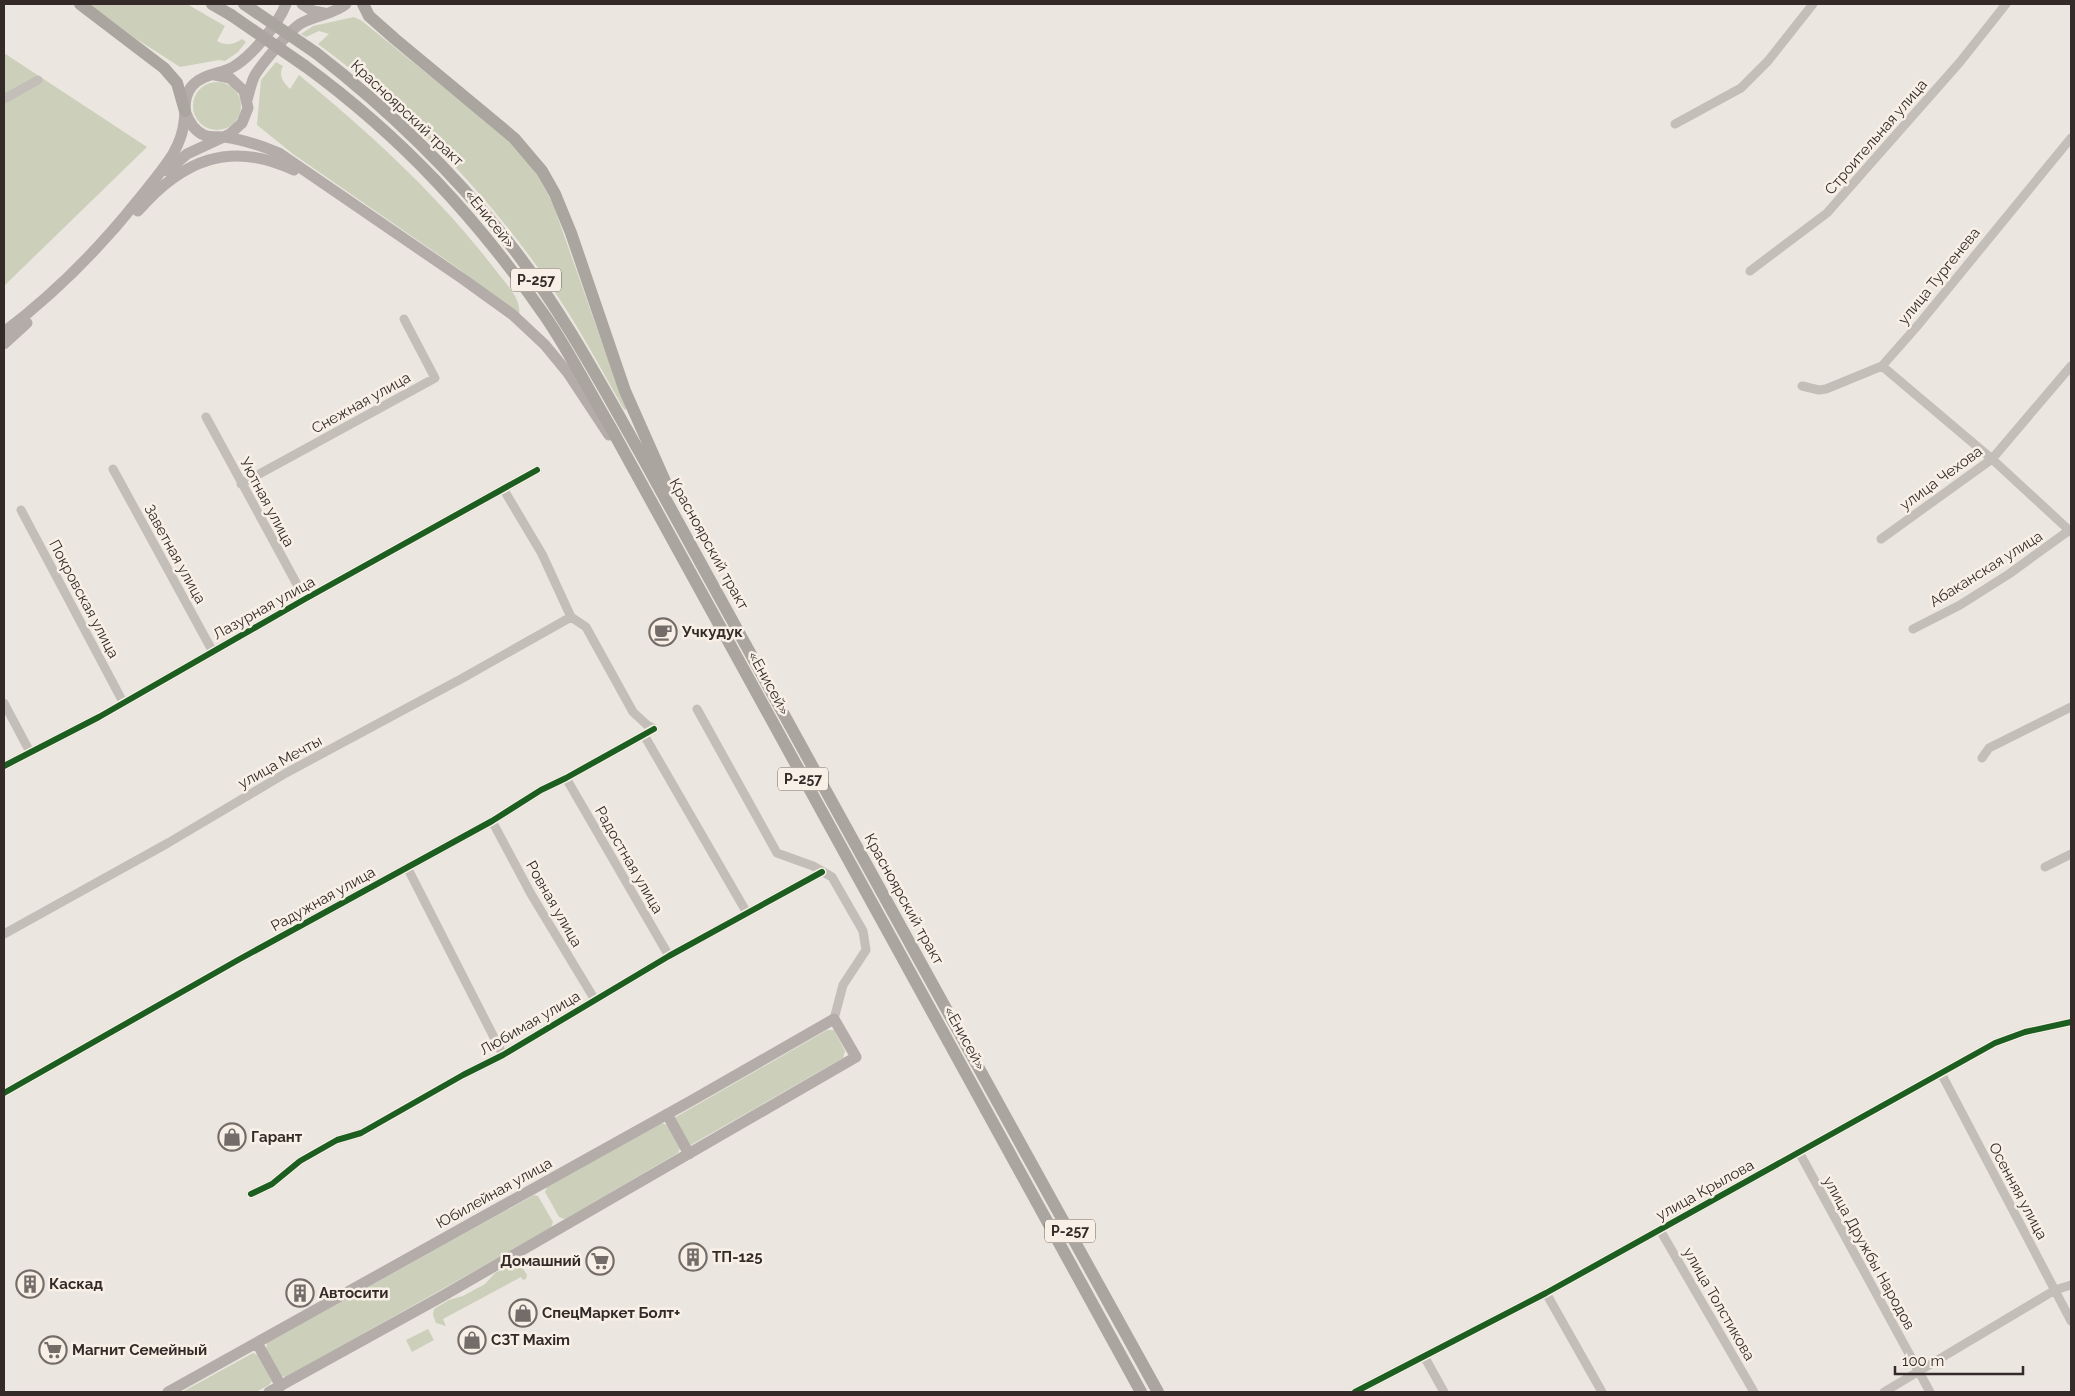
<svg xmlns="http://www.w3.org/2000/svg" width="2075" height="1396" viewBox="0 0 2075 1396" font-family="Raleway,sans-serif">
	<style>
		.green { fill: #ccd0bb }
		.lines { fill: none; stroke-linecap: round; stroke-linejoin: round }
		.minor { stroke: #c4beb9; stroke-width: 9 }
		.major { stroke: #b3aca8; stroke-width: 11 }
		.highway { stroke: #aaa59f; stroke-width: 12 }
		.highway-bridge { stroke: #aaa59f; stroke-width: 12 }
		.cycleway-casing { stroke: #f8f0e7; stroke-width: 9 }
		.cycleway { stroke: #1b5e20; stroke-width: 6 }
		.labels { text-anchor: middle; stroke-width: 5; stroke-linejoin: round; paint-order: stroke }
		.shield { fill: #f8f0e7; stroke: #6f6661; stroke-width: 1 }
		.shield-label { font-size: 14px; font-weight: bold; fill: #342b28 }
		.street-label { font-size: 15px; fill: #342b28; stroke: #f8f0e7 }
		.poi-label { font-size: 15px; font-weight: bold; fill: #342b28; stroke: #f8f0e7; text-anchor: start }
	</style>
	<rect width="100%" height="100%" fill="#ebe6e0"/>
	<path class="green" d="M89 4H187L225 26 217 41C226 46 233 45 242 39L246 42 238 52 225 61 219 60 180 67 135 38Z
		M354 17 362 21 504 136 522 155 538 176 553 204 601 340 627 408 625 410 622 406C599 365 577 324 550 285 489 195 405 108 318 44L329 34 319 31 306 37 301 34 313 26Z
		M4 53 147 147 4 286Z
		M276 62 283 66C278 76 283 82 290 89L299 75C372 135 440 197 497 272 506 284 522 299 519 315L459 269 293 154 257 125 261 80Z
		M193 106a24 24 0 1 1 48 0a24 24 0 1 1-48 0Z
		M827 1030H834L845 1051 843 1058 689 1146 674 1118Z
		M662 1123 667 1125 680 1148 678 1153 567 1218 564 1219 559 1217 545 1192 547 1187Z
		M534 1195 538 1196 553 1222 551 1228 286 1377 280 1376 266 1350 267 1343Z
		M518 1261 527 1275 526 1279 523 1280 521 1277 443 1319 446 1326 436 1323 433 1315 434 1309 449 1300 463 1296 485 1284 495 1273Z
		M428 1329 434 1340 412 1352 406 1340Z
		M253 1353 258 1355 272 1381 269 1385 256 1392H182Z"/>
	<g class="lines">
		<path class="minor" d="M4 99 38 80
			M1675 124 1741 88 1768 61 1813 4
			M1750 271 1827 213 1960 62 2006 4
			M1882 366 1992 459 2071 532
			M1802 386 1819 390 1826 389 1882 366 1919 324 2071 138
			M206 417 305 599
			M113 469 213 652
			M241 484 435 378 404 319
			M504 490 542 554 571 617 586 627 633 712 647 725 654 729
			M21 510 123 702
			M1881 539 1992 459 2071 366
			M1913 629 1960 605 2009 574 2071 529
			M4 703 30 752
			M697 709 777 853 813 866 832 877 863 931 866 950 843 985 834 1019
			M644 735 747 913
			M1982 758 1989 748 2071 707
			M4 766 99 717 305 599 537 470
			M566 778 669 956
			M492 821 531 894 595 1000
			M407 867 503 1055
			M2045 867 2071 854
			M4 934 168 843 286 773 461 679 571 617
			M1941 1073 2071 1321
			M4 1093 238 960 492 821 541 790 566 778 654 729
			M1799 1152 1930 1392
			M251 1194 272 1184 300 1161 337 1140 361 1133 463 1075 503 1055 669 956 822 872
			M1660 1230 1754 1392
			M1546 1293 1602 1392
			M1424 1356 1444 1392
			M1355 1392 1546 1293 1995 1043 2025 1032 2071 1022
			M1884 1392 2055 1290 2071 1285"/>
		<path class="major" d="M302 4 313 11 324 13
			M247 100C249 93 251 84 254 77 259 67 290 30 300 24 313 16 335 14 346 4
			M185 111C189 122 194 131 204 135 211 138 217 136 223 137 242 139 262 146 279 153L463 279 513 315 545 345 568 373 609 435
			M167 171 187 154 230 134 242 123 248 108 244 91 230 78 215 75
			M138 211C182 160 230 140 294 170
			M4 332C54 294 99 249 138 200 150 185 163 170 173 154 178 145 183 133 184 122 186 109 183 97 192 86 202 74 220 74 233 67 251 57 279 23 286 4
			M4 344 27 323
			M667 1114 689 1154
			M257 1343 281 1386
			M168 1392 689 1102 834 1019 856 1057 441 1297 269 1392"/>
		<path class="highway" d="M80 4 164 68 177 83 185 111
			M212 4 231 15
			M363 4 369 16 395 39 514 138 542 171 555 194 571 233 625 391 668 488
			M316 53C387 108 453 172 509 243 562 310 602 386 644 460 700 560 755 661 810 762 925 973 1042 1182 1158 1392
			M305 66C402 137 476 217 545 316 569 351 589 391 611 428L1141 1392"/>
		<path class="highway-bridge" d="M244 4 316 53
			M231 15 305 66"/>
		<g class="cycleway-casing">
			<path id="cycleway" d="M4 766 99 717 305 599 537 470
				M4 1093 238 960 492 821 541 790 566 778 654 729
				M251 1194 272 1184 300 1161 337 1140 361 1133 463 1075 503 1055 669 956 822 872
				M1355 1392 1546 1293 1995 1043 2025 1032 2071 1022"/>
		</g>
		<use href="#cycleway" class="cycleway"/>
	</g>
	<defs>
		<g id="cafe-ring" transform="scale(1.4375)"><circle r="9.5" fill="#f8f0e7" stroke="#746c68" stroke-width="1.5"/><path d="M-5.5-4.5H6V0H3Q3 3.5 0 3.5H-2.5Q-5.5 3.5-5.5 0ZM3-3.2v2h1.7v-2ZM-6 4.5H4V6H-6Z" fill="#746c68"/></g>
		<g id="shop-ring" transform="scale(1.4375)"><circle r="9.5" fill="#f8f0e7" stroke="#746c68" stroke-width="1.5"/><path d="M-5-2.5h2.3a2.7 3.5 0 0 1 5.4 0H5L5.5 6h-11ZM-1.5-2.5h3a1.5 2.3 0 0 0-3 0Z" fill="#746c68"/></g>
		<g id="building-ring" transform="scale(1.4375)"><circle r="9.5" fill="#f8f0e7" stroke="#746c68" stroke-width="1.5"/><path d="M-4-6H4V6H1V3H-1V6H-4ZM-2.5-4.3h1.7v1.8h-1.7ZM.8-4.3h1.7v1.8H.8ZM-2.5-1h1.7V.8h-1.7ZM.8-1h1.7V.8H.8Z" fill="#746c68"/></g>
		<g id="supermarket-ring" transform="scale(1.4375)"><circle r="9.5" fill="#f8f0e7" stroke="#746c68" stroke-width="1.5"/><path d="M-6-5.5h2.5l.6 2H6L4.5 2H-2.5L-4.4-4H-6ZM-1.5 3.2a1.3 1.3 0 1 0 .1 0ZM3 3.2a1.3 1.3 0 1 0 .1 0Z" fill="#746c68"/></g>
	</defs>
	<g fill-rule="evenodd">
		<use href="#cafe-ring" x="663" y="632"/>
		<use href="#shop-ring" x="232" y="1137"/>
		<use href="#building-ring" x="693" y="1257"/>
		<use href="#supermarket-ring" x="600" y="1261"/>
		<use href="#building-ring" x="30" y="1284"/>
		<use href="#building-ring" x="300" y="1293"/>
		<use href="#shop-ring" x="523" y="1313"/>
		<use href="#shop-ring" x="472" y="1340"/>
		<use href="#supermarket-ring" x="53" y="1350"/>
	</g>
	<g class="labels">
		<g class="shield">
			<rect x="511" y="268.5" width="50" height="23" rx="4"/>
			<rect x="778" y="767.5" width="50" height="23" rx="4"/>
			<rect x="1045" y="1219.5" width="50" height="23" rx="4"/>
		</g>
		<g class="shield-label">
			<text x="536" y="285">Р-257</text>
			<text x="803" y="784">Р-257</text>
			<text x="1070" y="1236">Р-257</text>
		</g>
		<g class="street-label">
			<text transform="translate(407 113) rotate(43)" y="5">Красноярский тракт</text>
			<text transform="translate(1876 137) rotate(-49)" y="5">Строительная улица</text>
			<text transform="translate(490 219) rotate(51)" y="5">«Енисей»</text>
			<text transform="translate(1939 276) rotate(-51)" y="5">улица Тургенева</text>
			<text transform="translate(361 403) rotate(-29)" y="5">Снежная улица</text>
			<text transform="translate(1941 478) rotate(-36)" y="5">улица Чехова</text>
			<text transform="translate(267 502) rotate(62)" y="5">Уютная улица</text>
			<text transform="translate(709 544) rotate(61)" y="5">Красноярский тракт</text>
			<text transform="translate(175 554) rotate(61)" y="5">Заветная улица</text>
			<text transform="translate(1986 569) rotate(-32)" y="5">Абаканская улица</text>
			<text transform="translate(84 599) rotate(62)" y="5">Покровская улица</text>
			<text transform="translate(264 608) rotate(-29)" y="5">Лазурная улица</text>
			<text transform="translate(769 683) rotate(61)" y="5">«Енисей»</text>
			<text transform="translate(280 762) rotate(-29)" y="5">улица Мечты</text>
			<text transform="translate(629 860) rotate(60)" y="5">Радостная улица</text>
			<text transform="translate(323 899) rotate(-29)" y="5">Радужная улица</text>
			<text transform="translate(904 899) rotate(61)" y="5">Красноярский тракт</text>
			<text transform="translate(554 904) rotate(60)" y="5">Ровная улица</text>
			<text transform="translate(530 1023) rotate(-30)" y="5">Любимая улица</text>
			<text transform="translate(965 1038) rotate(61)" y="5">«Енисей»</text>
			<text transform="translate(1705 1190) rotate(-29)" y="5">улица Крылова</text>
			<text transform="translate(2018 1191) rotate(62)" y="5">Осенняя улица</text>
			<text transform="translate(494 1193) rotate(-29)" y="5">Юбилейная улица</text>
			<text transform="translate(1869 1253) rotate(61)" y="5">улица Дружбы Народов</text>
			<text transform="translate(1719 1304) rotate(60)" y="5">улица Толстикова</text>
		</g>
		<g class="poi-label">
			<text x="682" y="637">Учкудук</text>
			<text x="251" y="1142">Гарант</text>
			<text x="712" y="1262">ТП-125</text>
			<text x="581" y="1266" text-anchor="end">Домашний</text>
			<text x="49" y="1289">Каскад</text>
			<text x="319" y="1298">Автосити</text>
			<text x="542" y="1318">СпецМаркет Болт+</text>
			<text x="491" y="1345">СЗТ Maxim</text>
			<text x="72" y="1355">Магнит Семейный</text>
		</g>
	</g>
	<rect width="2075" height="1396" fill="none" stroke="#342b28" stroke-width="10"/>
	<path d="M1895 1366v8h128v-8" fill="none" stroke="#342b28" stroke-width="2.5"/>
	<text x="1902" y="1366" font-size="15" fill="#342b28" stroke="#f8f0e7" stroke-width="4" paint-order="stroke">100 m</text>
</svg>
